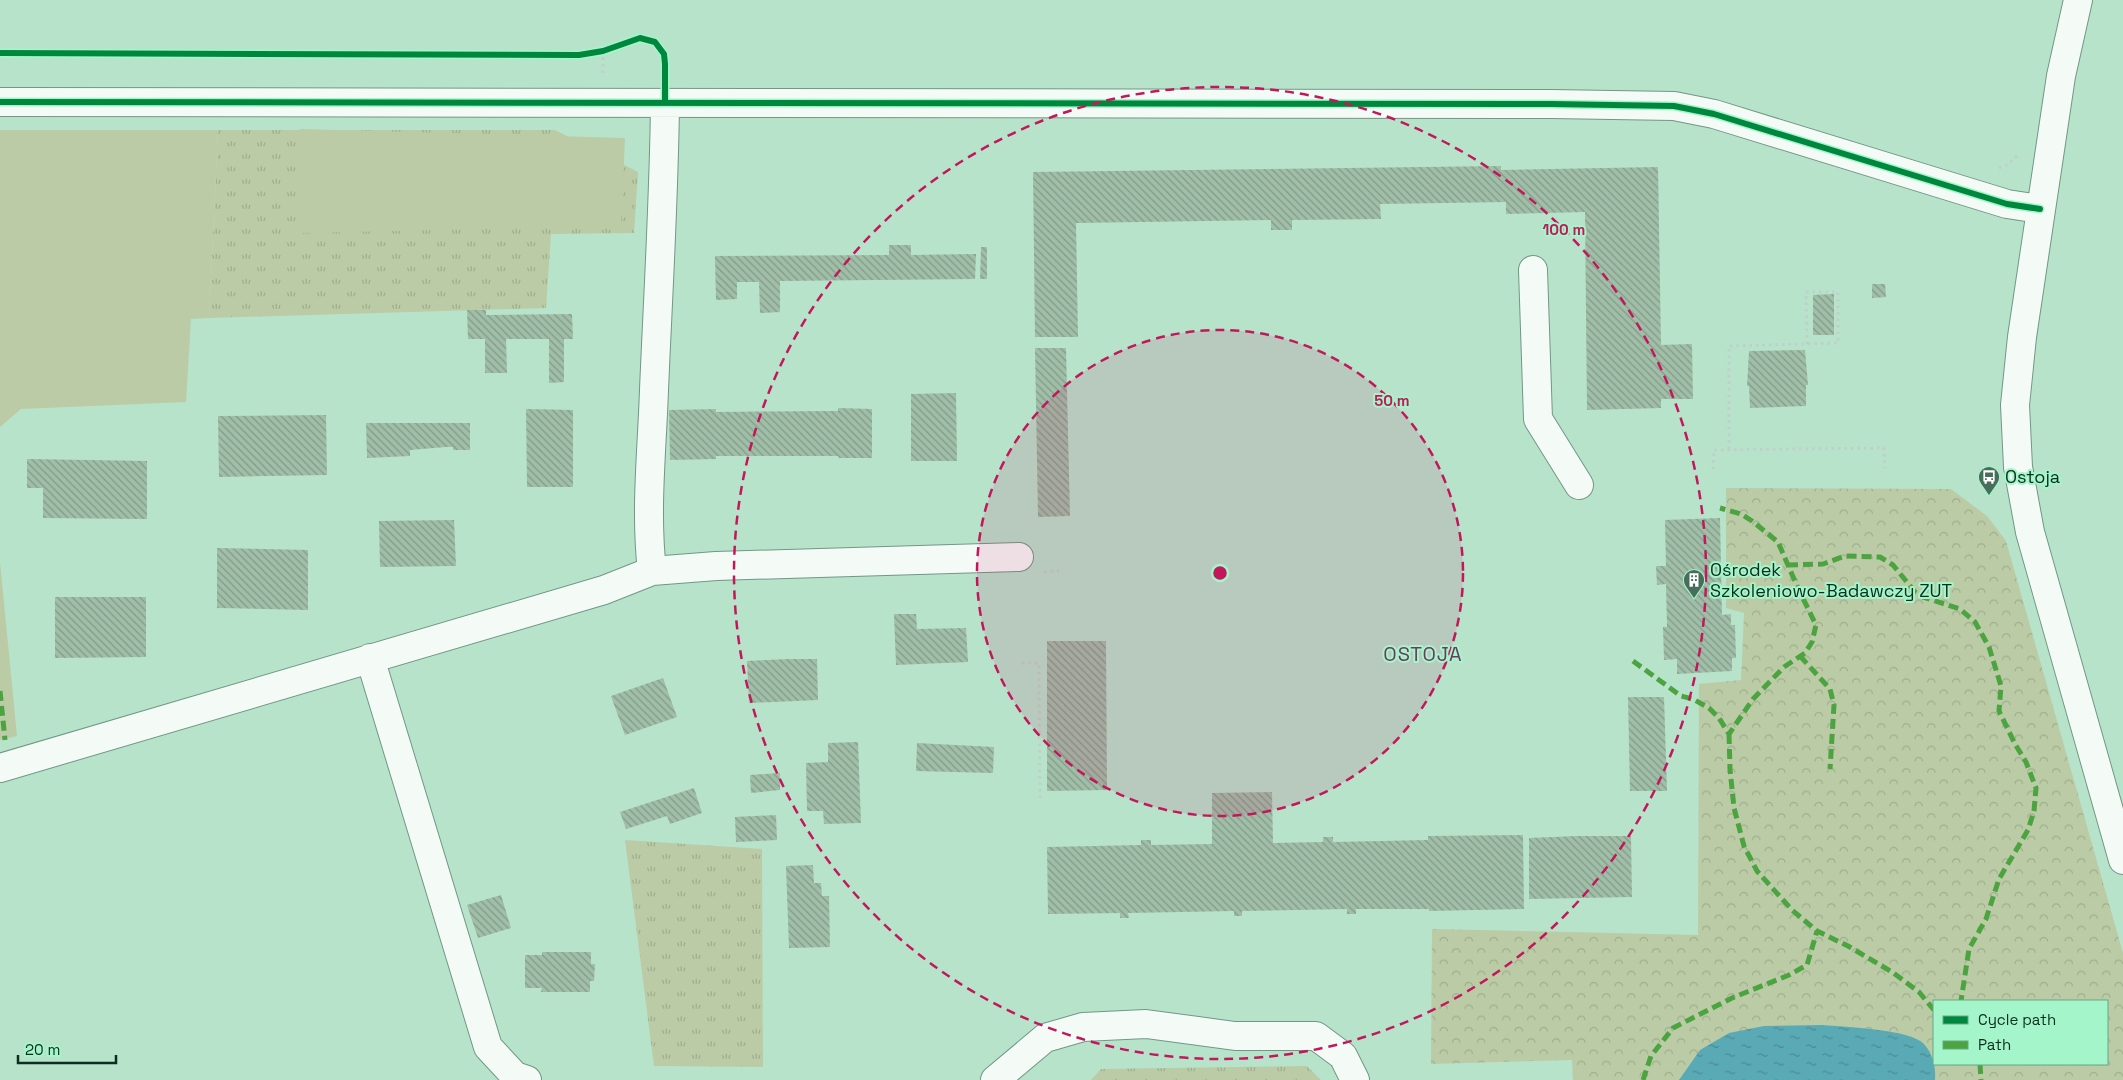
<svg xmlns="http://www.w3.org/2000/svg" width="2123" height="1080" viewBox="0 0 2123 1080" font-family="'Space Grotesk',sans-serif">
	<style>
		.grass { fill: url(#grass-tufts) }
		.forest { fill: url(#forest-crowns); fill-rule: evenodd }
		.garden { fill: #bbcba6 }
		.water { fill: url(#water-ripples) }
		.building { fill: url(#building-back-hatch) }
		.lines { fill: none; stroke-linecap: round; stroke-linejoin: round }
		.minor-casing { stroke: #729785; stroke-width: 30 }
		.path { stroke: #c0cfc8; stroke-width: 3; stroke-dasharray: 2.5 4; stroke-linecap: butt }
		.minor { stroke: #f4fbf7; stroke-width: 28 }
		.quiet { stroke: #4ca441; stroke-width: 5; stroke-dasharray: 10 5; stroke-linecap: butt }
		.cycleway-casing { stroke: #a4f6ca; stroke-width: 9 }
		.cycleway { stroke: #00873e; stroke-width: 6 }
		.ring { fill: none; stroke: #c2185b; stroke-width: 2.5; stroke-dasharray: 9 6 }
		.labels { text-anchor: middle; stroke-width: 4; stroke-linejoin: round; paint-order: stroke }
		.poi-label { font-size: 18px; fill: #0b2e1f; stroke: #a4f6ca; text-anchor: start }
		.quarter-label { font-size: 20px; letter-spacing: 1px; fill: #723660; stroke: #a4f6ca }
		.centre { fill: #c2185b; stroke: #a4f6ca; stroke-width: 2.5 }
		.ring-label { font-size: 15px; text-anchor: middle; font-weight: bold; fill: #c2185b; stroke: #a4f6ca; stroke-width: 4; stroke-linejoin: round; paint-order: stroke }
	</style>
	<defs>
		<pattern id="grass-tufts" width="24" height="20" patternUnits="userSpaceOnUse" patternTransform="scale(1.25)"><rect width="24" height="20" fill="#bbcba6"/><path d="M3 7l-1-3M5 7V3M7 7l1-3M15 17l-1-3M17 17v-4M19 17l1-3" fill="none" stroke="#9faf8e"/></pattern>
		<pattern id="forest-crowns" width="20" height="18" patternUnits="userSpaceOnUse" patternTransform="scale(1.25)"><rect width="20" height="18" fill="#bbcba6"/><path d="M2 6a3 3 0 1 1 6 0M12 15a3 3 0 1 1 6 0" fill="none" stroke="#9faf8e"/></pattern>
		<pattern id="water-ripples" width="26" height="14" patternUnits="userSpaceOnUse" patternTransform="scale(1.25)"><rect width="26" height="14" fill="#5aaab6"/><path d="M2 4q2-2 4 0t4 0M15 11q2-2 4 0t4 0" fill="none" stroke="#498b93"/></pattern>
		<pattern id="building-back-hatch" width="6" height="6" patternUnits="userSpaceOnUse" patternTransform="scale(1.25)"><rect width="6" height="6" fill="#a1bea8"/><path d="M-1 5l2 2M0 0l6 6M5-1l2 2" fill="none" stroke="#819b88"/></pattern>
	</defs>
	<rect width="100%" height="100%" fill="#b7e3cb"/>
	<path class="grass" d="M218 130H555L638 172 634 233 551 234 546 308 209 318Z
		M625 840 762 849 763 1067 654 1066Z
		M1307 1066 1321 1080H1091L1101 1069Z"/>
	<path class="forest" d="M1726 488 1951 489 1987 516 2006 541 2123 953V1080H1573L1572 1060 1431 1064 1432 929 1698 935 1699 684 1741 680 1744 613 1726 608ZM1934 1001H2107V1064H1934Z"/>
	<path class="garden" d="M300 129 625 138 621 226 301 233Z
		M0 130H218L209 318 191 319 186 402 21 409 0 427Z
		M0 562 17 736 0 740Z"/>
	<path class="water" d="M1823 1025C1845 1027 1910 1029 1924 1044 1933 1054 1936 1068 1935 1080H1679L1700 1050 1729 1033 1764 1026Z"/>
	<path class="building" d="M1501 166V170L1658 167 1661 345 1692 344 1693 399H1661V408L1587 410 1585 212 1506 214V202L1380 204 1381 219 1292 220V230H1271V220L1076 223 1078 337H1035L1033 172Z
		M889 245H911V255L976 254 975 279 780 281V312L760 313 759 282H737V299L716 300 715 256 889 255Z
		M981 247H987V279H980Z
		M1872 284H1885L1886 297 1872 298Z
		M1834 294V335H1813V295Z
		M467 310H486V315L572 314 573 339H564V382L549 383V339H506L507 373H485V339H468Z
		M1035 348H1066L1070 516 1038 517Z
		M1805 350 1808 385H1806V406L1750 408 1749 386H1747L1749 351Z
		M956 393 957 461H911V394Z
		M838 408 872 409V458H839L838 456H716V459L670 460 669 410 716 409V412L838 411Z
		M526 409 573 410V487H527Z
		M326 415 327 475 219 477 218 416Z
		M366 423H470V450H453V447H446L410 450V456L367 458Z
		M27 459 147 461V519L43 518V488H27Z
		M1720 518 1722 615 1731 614V625H1735L1736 658H1732V671L1677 674V659L1664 660 1663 627H1667L1666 584 1657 585 1656 566H1666L1665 520Z
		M454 520 456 566 380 567 379 521Z
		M217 548 308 550V610L217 608Z
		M55 597H146V657L55 658Z
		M894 614H916L917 629 966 628 968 662 896 665Z
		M1047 641H1106L1107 790 1047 791Z
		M789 659H817L818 700 749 703 747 661Z
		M663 678 677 717 625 735 611 696Z
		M1628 697H1664L1667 791H1630Z
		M858 742 861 823 824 824 823 811H807L806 763 828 762V743Z
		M917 743 994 747 993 773 916 771Z
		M780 773V790L751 793 750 775Z
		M694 788 702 813 670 824 667 816 626 829 620 812Z
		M1272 792 1273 843 1323 842V837H1333V842L1428 840V836L1523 835 1524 909 1429 911V909H1356V914H1347V909L1242 911V916H1234V911L1128 913 1129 918H1120V913L1048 914 1047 847 1141 845V840H1151V845L1212 844V793Z
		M776 815 777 840 736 842 735 817Z
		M1577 836H1631L1632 897 1529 899V838Z
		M813 865 814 883H821L822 896H829L830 947 789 948 786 866Z
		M501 895 511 928 478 938 467 905Z
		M542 952H591V964H595L594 981H590V992H541L542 988H525V955H542Z"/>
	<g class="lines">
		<g class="minor-casing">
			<path id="minor" d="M2078 0 2061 76 2022 337 2015 405 2018 467 2030 532 2123 860
				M0 102 1551 104 1674 106 1714 114 2007 204 2040 209
				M665 103C664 199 658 295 654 390 652 451 645 511 652 571L716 566 1019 557
				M1533 270 1538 419 1579 485
				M370 658 488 1047 515 1076 527 1080
				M0 768 604 590 652 571
				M995 1080 1045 1038 1083 1027 1146 1024 1235 1036H1316L1343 1056 1355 1080"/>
		</g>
		<path class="path" d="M603 73V51
			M1999 168 2007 165 2018 155
			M1729 449V346C1765 345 1802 344 1838 343V292H1806L1807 344
			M1713 469 1714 450 1884 448 1885 468
			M1044 572 1059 571
			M1022 663H1039L1040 801"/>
		<use href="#minor" class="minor"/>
		<path class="quiet" d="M1788 565 1823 564 1845 556 1880 557 1893 565 1915 592 1923 597 1960 609 1975 622 1989 647 2001 686 1999 711 2015 744 2026 762 2036 788 2034 811 2028 830 1999 879 1986 919 1969 949 1961 1001
			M1800 656 1830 689 1834 705 1830 769
			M1633 661 1681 696 1693 699 1709 708 1719 718 1729 734 1753 699 1784 667 1805 653 1812 642 1816 625 1797 586 1778 542 1752 521 1741 514 1720 508
			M0 691 5 740
			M1729 734 1730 769 1734 808 1744 846 1757 871 1792 910 1817 931 1848 946 1892 972 1919 992 1934 1010
			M1980 1064 1981 1080
			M1643 1080 1651 1056 1673 1028 1732 998 1789 975 1807 965 1817 931"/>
		<g class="cycleway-casing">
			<path id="cycleway" d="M0 53 579 55 603 51 640 38 655 42 664 54 665 64V103
				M0 102 1551 104 1674 106 1714 114 2007 204 2040 209"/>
		</g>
		<use href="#cycleway" class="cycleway"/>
	</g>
	<circle cx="1220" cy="573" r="243" fill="#c2185b" fill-opacity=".12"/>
	<g class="ring">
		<circle cx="1220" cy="573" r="243"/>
		<circle cx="1220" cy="573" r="486"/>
	</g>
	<defs>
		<g id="bus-pin" transform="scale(1.125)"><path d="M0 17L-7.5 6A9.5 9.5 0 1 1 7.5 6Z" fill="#476d5b" stroke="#a4f6ca"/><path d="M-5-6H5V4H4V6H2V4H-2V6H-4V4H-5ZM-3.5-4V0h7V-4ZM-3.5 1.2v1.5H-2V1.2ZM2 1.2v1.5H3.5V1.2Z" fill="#fff"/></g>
		<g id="building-pin" transform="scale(1.125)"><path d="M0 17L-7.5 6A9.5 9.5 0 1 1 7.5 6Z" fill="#476d5b" stroke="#a4f6ca"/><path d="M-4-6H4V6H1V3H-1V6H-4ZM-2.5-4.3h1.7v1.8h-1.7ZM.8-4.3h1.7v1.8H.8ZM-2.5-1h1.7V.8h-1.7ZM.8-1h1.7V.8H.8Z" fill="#fff"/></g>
	</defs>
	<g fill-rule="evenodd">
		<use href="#bus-pin" x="1989" y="477"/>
		<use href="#building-pin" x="1694" y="580"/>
	</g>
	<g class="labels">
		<g class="poi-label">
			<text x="2005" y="483">Ostoja</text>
			<text x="1710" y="576">Ośrodek<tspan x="1710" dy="21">Szkoleniowo-Badawczy ZUT</tspan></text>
		</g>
		<g class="quarter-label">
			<text x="1423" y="661">OSTOJA</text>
		</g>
	</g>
	<circle cx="1220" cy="573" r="8" class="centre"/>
	<g class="ring-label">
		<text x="1564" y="235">100 m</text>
		<text x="1392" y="406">50 m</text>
	</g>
	<rect x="1933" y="1000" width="175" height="65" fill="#a4f6ca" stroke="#67a686"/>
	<rect x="1943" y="1016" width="25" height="8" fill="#00873e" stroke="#67a686"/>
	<text x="1978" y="1025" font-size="15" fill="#0b2e1f">Cycle path</text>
	<rect x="1943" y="1041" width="25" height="8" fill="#4ca441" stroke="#67a686"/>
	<text x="1978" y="1050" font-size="15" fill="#0b2e1f">Path</text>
	<path d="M18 1055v8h98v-8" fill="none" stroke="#0b2e1f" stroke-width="2.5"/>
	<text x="25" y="1055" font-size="15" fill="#0b2e1f" stroke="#a4f6ca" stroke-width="4" paint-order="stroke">20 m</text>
</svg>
